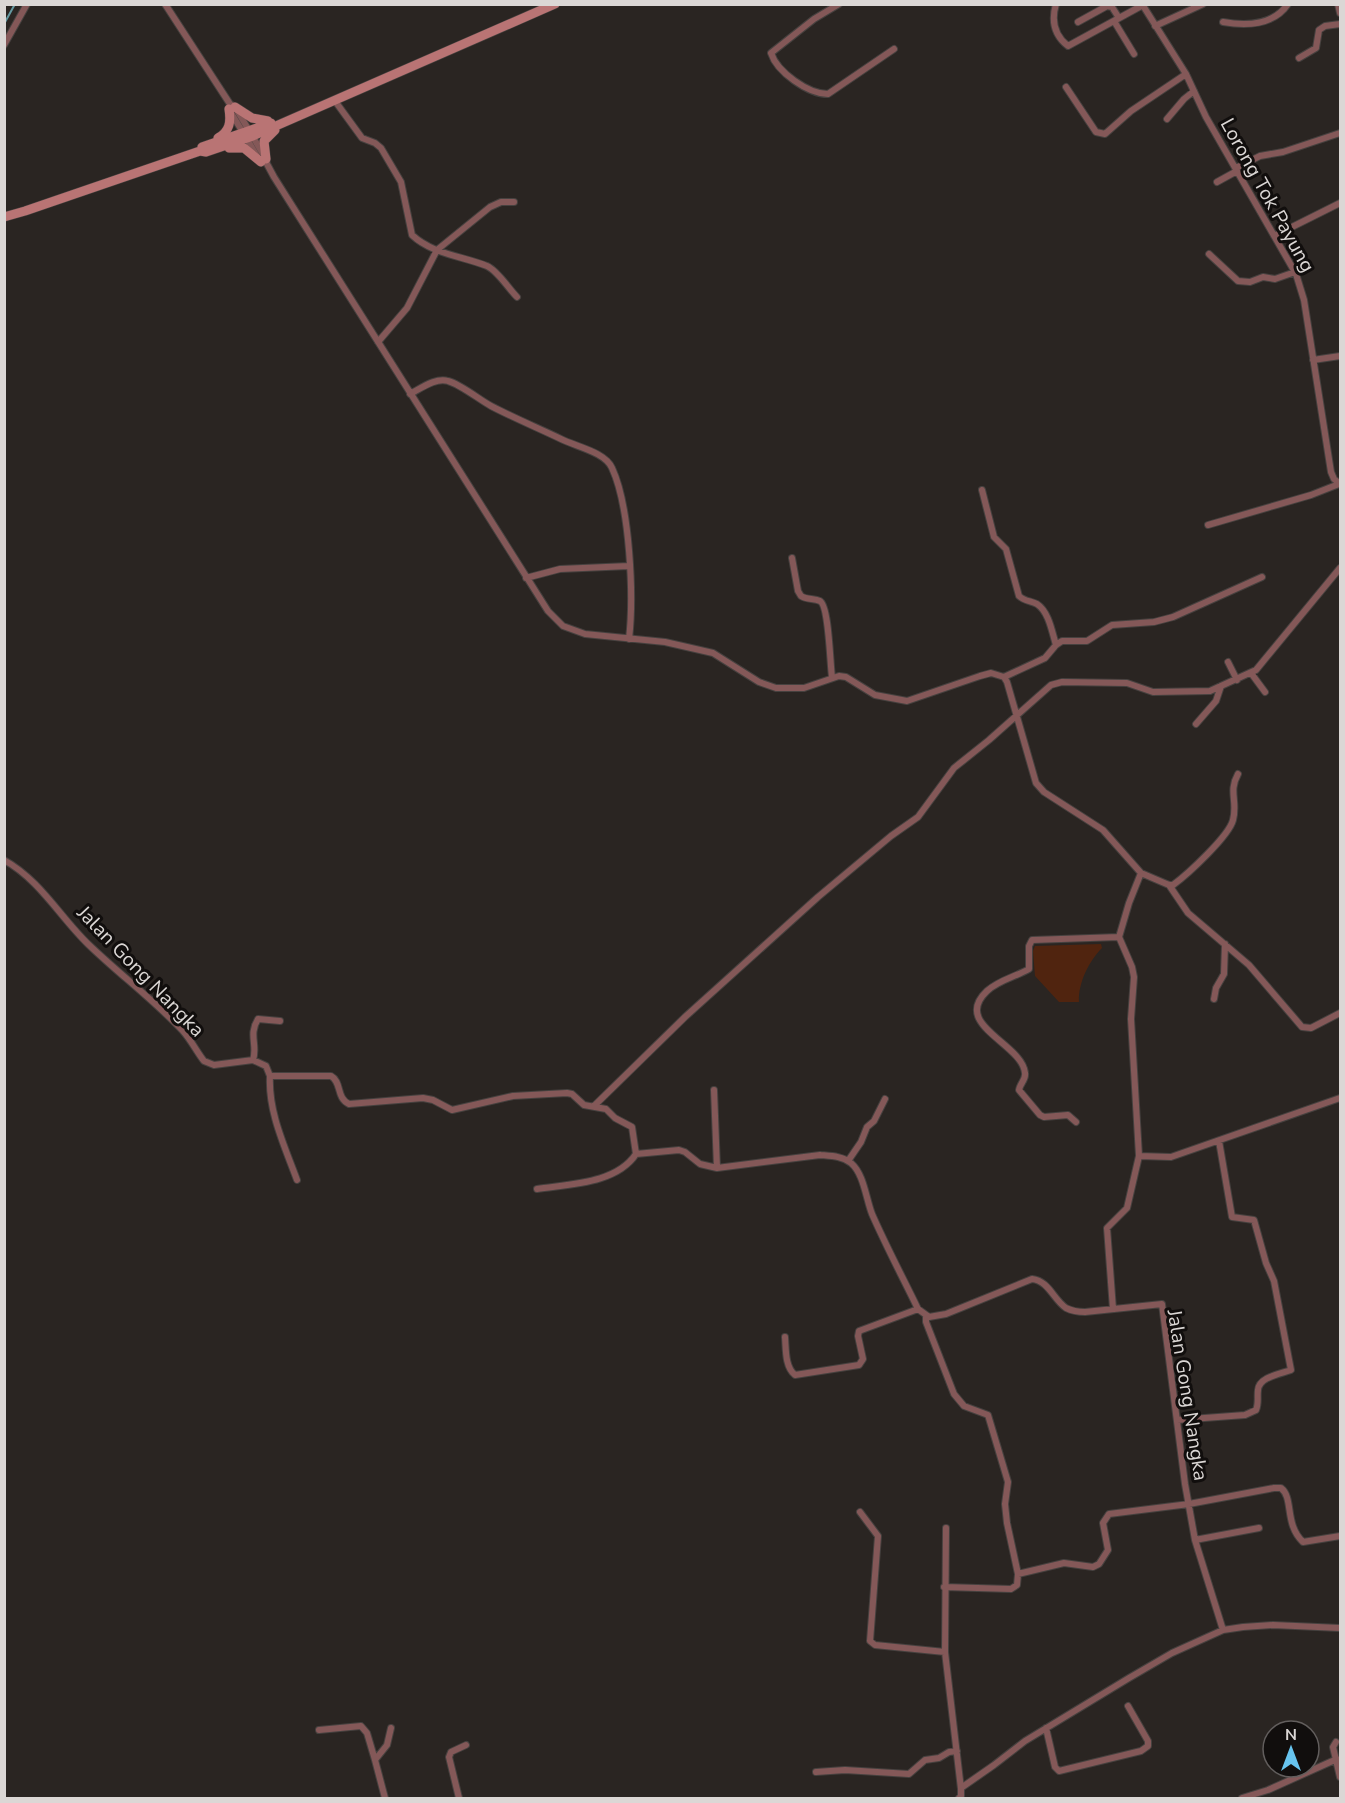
<svg xmlns="http://www.w3.org/2000/svg" width="1345" height="1803" viewBox="0 0 1345 1803" font-family="'Nunito Sans',sans-serif">
	<style>
		.green { fill: #50240f }
		.lines { fill: none; stroke-linecap: round; stroke-linejoin: round }
		.stream { stroke: #6499a1; stroke-width: 2 }
		.street-casing { stroke: #46413f; stroke-width: 8 }
		.secondary-casing { stroke: #46413f; stroke-width: 10 }
		.street { stroke: #845858; stroke-width: 6 }
		.secondary { stroke: #b97474; stroke-width: 9 }
		.labels { text-anchor: middle; stroke-width: 6; stroke-linejoin: round; paint-order: stroke }
		.street-label { font-size: 20px; fill: #dbd7d5; stroke: #110e0d }
	</style>
	<rect width="100%" height="100%" fill="#2a2522"/>
	<path class="green" d="M1101 944 1102 948C1089 961 1078 983 1079 1002H1059L1035 976 1033 951 1035 946Z"/>
	<g class="lines">
		<path class="stream" d="M4 24 15 4"/>
		<g class="street-casing">
			<path id="street" d="M165 4 230 104 235 107 266 159 267 164 274 177 548 611 563 626 585 634 665 642 713 653 759 682 776 688H804L839 676 846 677 875 695 907 701 980 676 991 673 1004 677 1007 682 1036 783 1044 792 1103 830 1141 873 1129 903 1119 937 1132 967 1134 977 1131 1019 1139 1156
				M839 4 814 19 771 53C777 72 808 94 828 94L894 49
				M1056 4C1051 21 1054 35 1068 46L1143 5
				M1142 4 1186 74 1206 117 1296 274 1304 300 1331 472 1334 479 1340 484
				M1338 4 1340 13
				M1114 21 1134 54
				M1078 22 1107 6 1112 7 1119 18
				M1223 22C1246 26 1273 26 1288 4
				M1155 26 1203 4
				M4 45 27 4
				M1299 58 1316 48 1319 30 1325 26 1340 24
				M1066 87 1096 132 1105 134 1131 111 1186 74
				M335 101 362 138 375 143 381 148 401 182 412 235C432 254 462 256 487 266 498 271 508 288 517 297
				M230 111 257 156
				M1167 119 1184 99 1194 91
				M1236 168 1260 156 1283 152 1340 133
				M1217 182 1237 171
				M1274 236 1340 203
				M1209 254 1238 281 1250 282 1263 277 1275 279 1295 272
				M378 342 407 308 437 250 490 207 501 202H514
				M1313 360 1340 356
				M410 394C420 389 436 377 448 381 460 384 480 400 491 406 514 418 538 428 561 439 577 447 605 452 612 468 630 507 634 596 629 639
				M982 490 994 537 1006 549 1019 596C1024 601 1031 601 1037 604 1049 612 1052 632 1056 645
				M1208 525 1311 495 1339 484
				M792 558 798 591 801 596C807 600 814 598 820 601 829 606 830 664 832 677
				M526 578 560 569 629 566
				M1228 662 1237 680
				M1251 673 1265 692
				M1004 677 1045 658 1056 645 1062 641H1087L1112 625 1154 622 1173 617 1262 577
				M1196 724 1216 701 1221 686
				M4 860C40 880 60 917 88 944 119 974 154 1000 183 1031 191 1040 197 1052 204 1061L214 1065 253 1060 266 1066 270 1076H331C342 1082 336 1098 349 1104L423 1098 433 1100 452 1110 513 1096 567 1093 572 1094 584 1105 606 1109 615 1118 632 1127 636 1154C616 1184 569 1184 537 1189
				M1141 873 1169 885H1173C1188 874 1229 836 1233 820 1238 801 1228 792 1238 774
				M1169 885 1188 913 1249 965 1302 1027 1311 1028 1340 1013
				M1214 999 1216 988 1224 974 1225 944
				M253 1060C258 1045 248 1035 258 1019L280 1021
				M270 1076C268 1112 285 1147 297 1180
				M714 1090 717 1168
				M594 1106 685 1017 818 897 891 836 918 817 954 768 989 740 1051 685 1062 682 1127 683 1153 692 1210 691 1256 670 1340 568
				M1076 1122 1068 1115 1044 1117 1040 1115 1019 1090C1020 1083 1026 1080 1025 1073 1022 1043 951 1025 987 991 999 980 1015 977 1029 969V946L1032 940 1119 937
				M636 1154 679 1150 685 1152 700 1164 717 1168 820 1155C831 1156 842 1156 851 1163 864 1174 866 1199 872 1214 886 1246 903 1278 918 1309L929 1317 946 1314 1032 1279C1049 1281 1053 1299 1066 1308 1072 1311 1079 1312 1085 1312L1162 1304 1185 1484 1195 1540 1223 1630
				M848 1161 861 1142 867 1127 874 1121 885 1099
				M1113 1309 1107 1228 1127 1208 1139 1156 1171 1157 1340 1098
				M926 1316V1322L954 1394 964 1406 988 1415 1008 1482 1005 1504 1007 1523 1018 1574 1017 1585 1011 1589 944 1587
				M785 1337C786 1350 785 1367 795 1375L859 1365 863 1359 858 1336 859 1331 918 1309
				M1177 1420 1245 1415 1256 1410C1259 1403 1257 1397 1258 1390 1259 1377 1280 1374 1291 1370L1274 1281 1266 1263 1254 1220 1232 1217 1219 1141
				M860 1512 878 1536 870 1641 875 1645 945 1652
				M946 1528 945 1652 961 1789V1796L959 1798
				M1195 1540 1259 1528
				M1018 1574 1064 1563 1093 1567 1099 1564 1108 1550 1103 1523 1109 1514 1189 1504 1274 1488H1281C1294 1498 1284 1524 1303 1542L1340 1536
				M1046 1728 1055 1767 1059 1771 1141 1751 1148 1746V1741L1128 1706
				M319 1730 361 1726 367 1733 375 1760
				M1336 1742 1333 1747 1340 1777
				M816 1772 845 1770 909 1774 925 1760 939 1758 949 1752 957 1751
				M961 1788 994 1765 1025 1741 1129 1678 1172 1653 1223 1630 1243 1627 1273 1625 1340 1628
				M385 1798 375 1760 387 1745 391 1728
				M459 1798 449 1757 451 1752 466 1745
				M1242 1798 1268 1790 1337 1759"/>
		</g>
		<g class="secondary-casing">
			<path id="secondary" d="M235 107 252 118 268 121
				M218 138C230 131 231 122 229 109
				M202 147 271 123
				M229 148H244L261 162
				M266 159 264 141 275 130
				M4 217 25 211 200 151 206 152 253 136 555 4"/>
		</g>
		<use href="#street" class="street"/>
		<use href="#secondary" class="secondary"/>
	</g>
	<g class="labels">
		<g class="street-label">
			<text transform="translate(1268 195) rotate(61)" y="7">Lorong Tok Payung</text>
			<text transform="translate(141 971) rotate(46)" y="7">Jalan Gong Nangka</text>
			<text transform="translate(1188 1395) rotate(81)" y="7">Jalan Gong Nangka</text>
		</g>
	</g>
	<rect width="1345" height="1803" fill="none" stroke="#dbd7d5" stroke-width="12"/>
	<g transform="translate(1291 1749)"><circle r="28" fill="#110e0d" stroke="#625e5d" stroke-width="1.5"/>
	<path d="M0-4.5L10 22L0 15L-10 22Z" fill="#67c4ef"/>
	<text y="-9" font-size="16" font-weight="bold" text-anchor="middle" fill="#dbd7d5">N</text>
	</g>
</svg>
